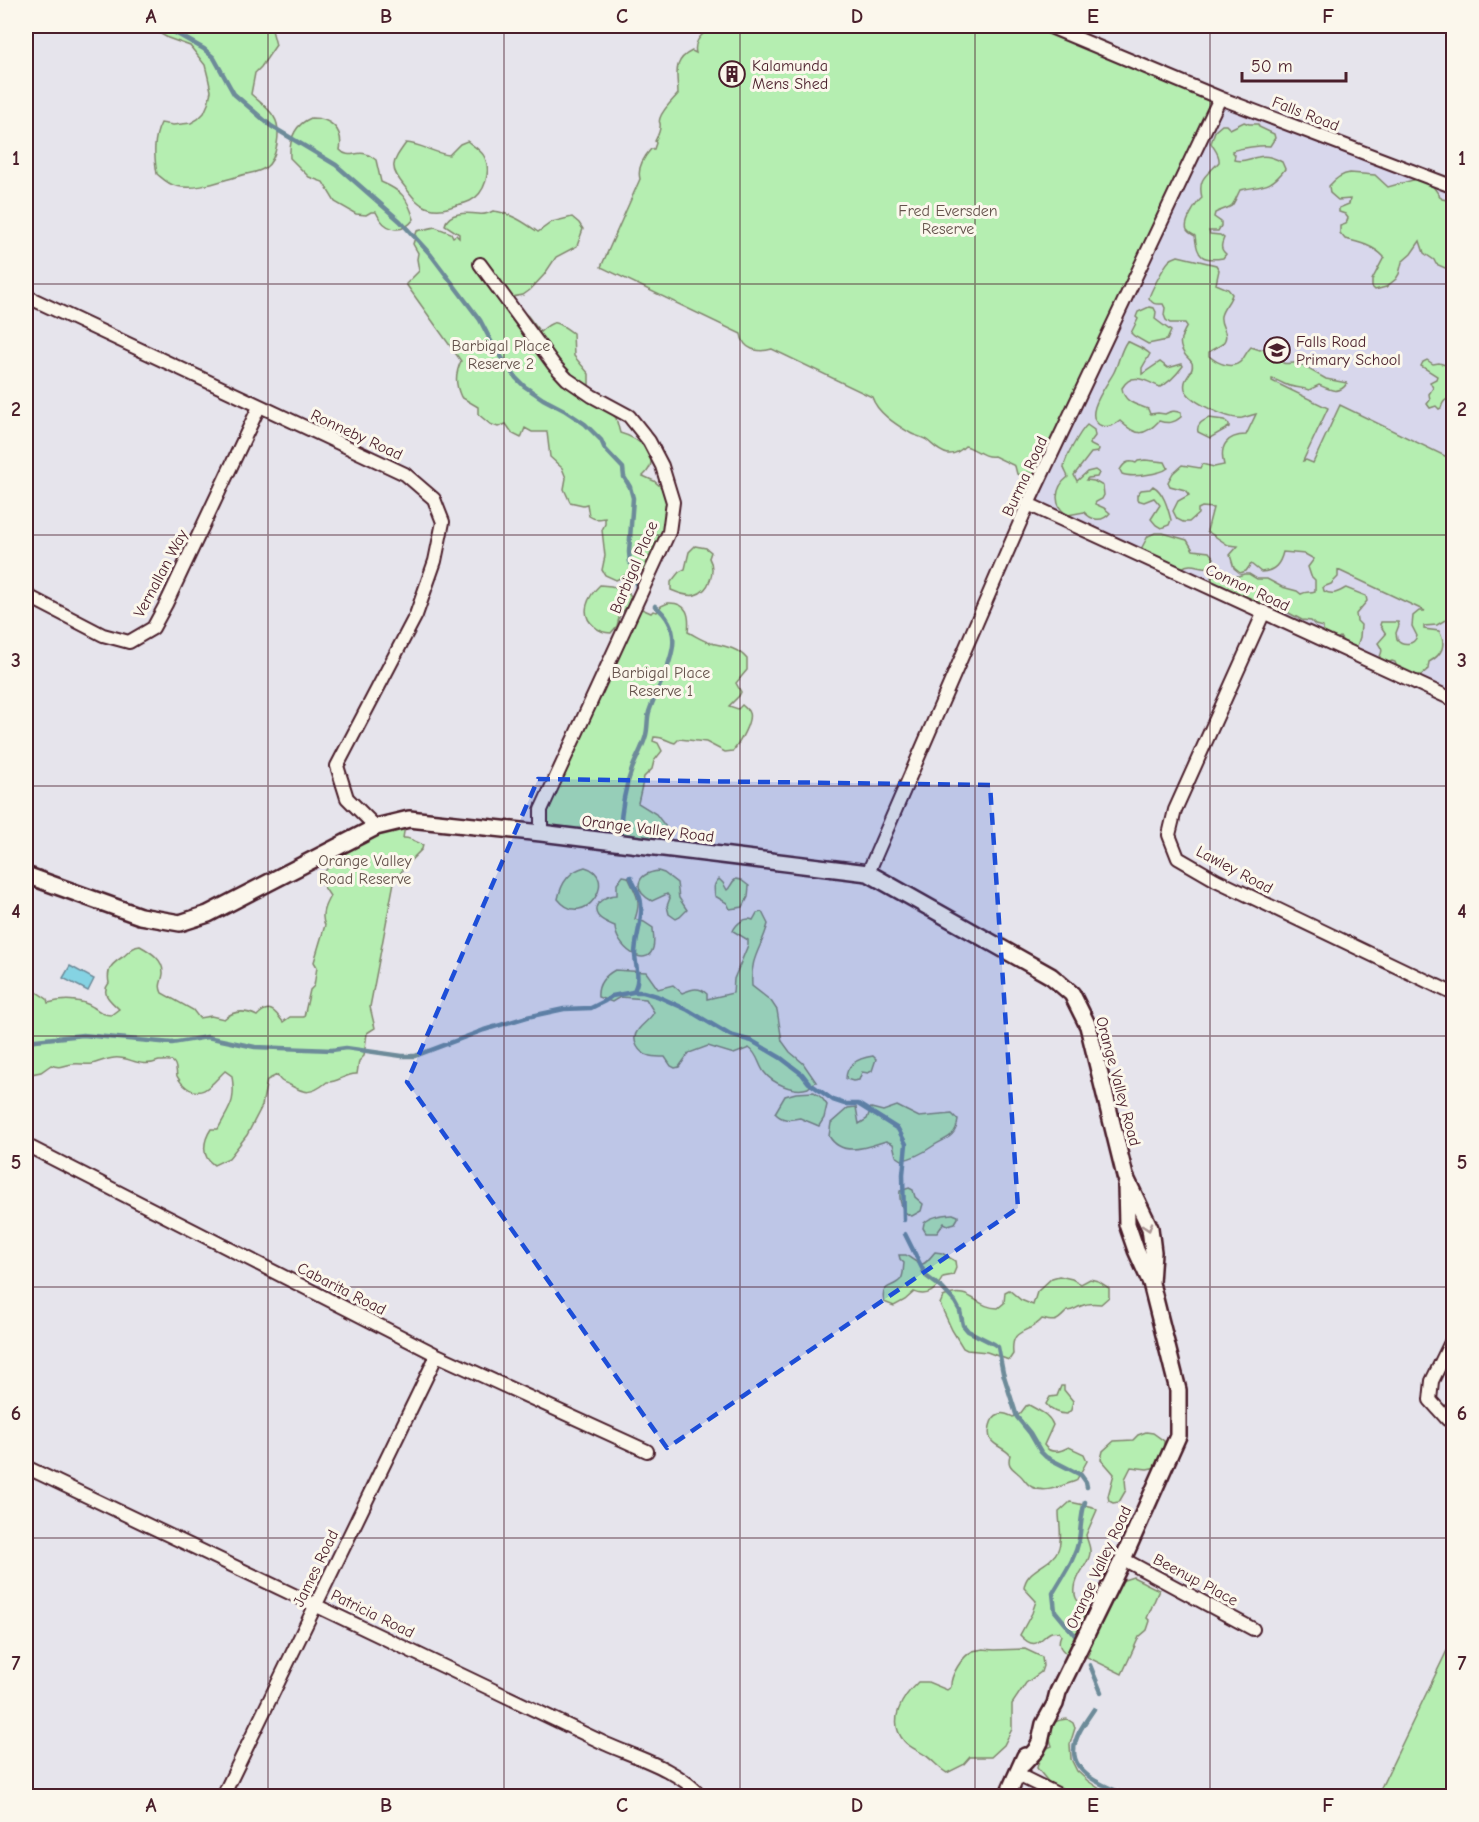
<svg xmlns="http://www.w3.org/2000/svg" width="1479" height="1822" viewBox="0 0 1479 1822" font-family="'Comic Neue',sans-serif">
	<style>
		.built { fill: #d8d7ec }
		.green { fill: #b5eeb1; stroke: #80866e; stroke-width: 1.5 }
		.water { fill: #85d3e3; stroke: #6d8b99; stroke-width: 1.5 }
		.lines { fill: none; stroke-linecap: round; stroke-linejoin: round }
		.stream { stroke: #6d8b99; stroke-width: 4.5 }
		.minor-casing { stroke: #4a1f2b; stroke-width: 16 }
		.tertiary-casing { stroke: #4a1f2b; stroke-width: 20 }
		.minor { stroke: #fbf7ec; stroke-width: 12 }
		.tertiary { stroke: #fbf7ec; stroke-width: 15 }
		.oneway { stroke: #ab9695 }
		.marked { fill: #1d4ed8; fill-opacity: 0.2; stroke: #1d4ed8; stroke-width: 4.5; stroke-dasharray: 12 8; stroke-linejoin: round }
		.grid { fill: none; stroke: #4a1f2b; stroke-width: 1.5; stroke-opacity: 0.55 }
		.labels { text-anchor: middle; stroke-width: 6; stroke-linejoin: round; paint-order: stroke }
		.poi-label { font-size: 16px; fill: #4a1f2b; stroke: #fbf7ec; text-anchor: start }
		.street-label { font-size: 16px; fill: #4a1f2b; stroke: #fbf7ec }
		.park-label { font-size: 16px; fill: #65534c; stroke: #fbf7ec }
		.neatline { fill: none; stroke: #4a1f2b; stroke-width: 2 }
		.grid-label { font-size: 20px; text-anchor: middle; font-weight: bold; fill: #4a1f2b }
	</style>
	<rect width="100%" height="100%" fill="#e6e4ec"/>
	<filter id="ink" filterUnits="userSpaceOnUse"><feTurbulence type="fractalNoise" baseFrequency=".0167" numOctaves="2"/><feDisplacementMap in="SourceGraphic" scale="12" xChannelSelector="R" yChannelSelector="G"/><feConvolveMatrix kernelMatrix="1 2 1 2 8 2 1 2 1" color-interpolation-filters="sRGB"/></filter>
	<g filter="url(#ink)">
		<path class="built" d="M1220 98 1453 187V700L1028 504Z"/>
		<path class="green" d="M133 26H271L276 45 261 67 255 73 251 94C258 101 269 108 274 117 282 129 277 160 265 168 257 173 248 173 239 176 220 181 197 191 176 186 169 185 162 178 157 174 154 156 153 139 161 123L173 125 191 123 198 119 204 113 208 104 211 91 208 77 205 65 190 46 168 38 159 33Z
			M706 26H1048L1220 98 1041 478 1027 472 1022 475 1017 474 1015 466 994 456C983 458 975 448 965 446 960 451 955 455 948 454 939 452 934 446 928 441 923 437 915 436 910 433 897 425 877 413 872 397L772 349C758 353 743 350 741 334L601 267 640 179C637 168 644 157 651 149H654L656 143 655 141C657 137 660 132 660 127 661 120 658 125 660 118 663 109 672 101 678 94 678 76 671 61 692 51L696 53C694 45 697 39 704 33Z
			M311 118C330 118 344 129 340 150 348 159 356 151 366 154 370 155 373 158 376 160L381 182C402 191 407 197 414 219 401 236 384 230 376 212H371L366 215 356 214 335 202 323 182 309 177 290 158C289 140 294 125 311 118Z
			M1244 122 1249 124H1258L1259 127 1274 134 1275 138 1270 146C1262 145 1240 148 1232 151L1235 155 1234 160C1244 163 1249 158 1258 157 1266 155 1275 158 1282 162L1285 169C1270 189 1263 185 1240 190 1230 211 1235 204 1215 213L1214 217 1221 222V226L1218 231H1209L1210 234 1220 235 1224 238C1221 245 1220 249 1226 254L1223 258C1203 261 1197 258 1195 236 1192 234 1189 233 1187 230 1183 223 1197 202 1202 198 1197 177 1208 175 1219 162 1220 154 1214 149 1211 143L1215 131 1222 125H1226L1230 129Z
			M467 141C472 145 481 150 484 156 492 171 485 194 470 201 466 203 461 204 457 205 448 208 439 211 429 208 418 205 412 196 405 187 389 167 391 164 406 143 421 144 434 153 449 155L460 144Z
			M1350 173 1375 175 1388 187 1420 178 1432 185 1442 199 1453 201V265L1445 268 1436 264 1434 260 1424 253 1420 241 1411 254 1402 262 1399 274 1396 279 1386 287 1375 290 1372 287V280L1384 257C1374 246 1359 242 1345 239L1340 233V226L1346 224 1348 218 1345 214 1339 212V208L1349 204 1350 199 1338 200 1330 193 1329 186C1335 179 1341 174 1350 173Z
			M493 211C509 212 525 223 538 232L552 222 572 217 579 223 583 229 577 246 556 257 544 275 530 290 523 295 506 298 528 316 540 332C556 317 557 322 573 333L574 356 589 374V390L616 418 620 433C639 438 664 457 643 476L654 481 661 487 667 499V526L648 565 643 571C629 569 628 575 616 580L605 575 602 570 605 556 602 530 605 524V518C598 519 595 520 589 516L587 504 583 505 570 502 564 489 566 478 562 468 550 457 547 432H532L525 428 521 438 513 434 506 424 498 427 490 424 478 414V407L461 397C455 384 455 374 461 361L406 284 419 271 417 259 418 253 413 244 417 231 435 227 451 233 453 237 456 235 459 238V234L445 225C448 211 468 213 479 214 483 215 489 213 493 211Z
			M1178 256 1216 265 1219 270 1216 284 1228 289 1232 294C1230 303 1223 307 1221 316 1219 327 1232 334 1222 344 1218 347 1213 349 1209 352V356C1217 363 1233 371 1242 360 1245 356 1247 351 1251 347L1260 350 1268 347 1278 353 1283 363C1288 365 1292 362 1298 363L1326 379 1347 383C1340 395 1330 390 1319 385L1309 390C1301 387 1294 388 1287 385 1281 383 1279 380 1272 379V381L1328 408 1303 461 1306 460 1313 463 1340 405 1451 459 1453 458V624L1445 620 1437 625 1424 626V629L1439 631C1447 645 1442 655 1429 662L1428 669 1421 675C1413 675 1406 673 1398 670L1395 662 1392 661 1384 664 1378 661C1382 651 1384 652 1378 643L1386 634 1380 625 1381 622H1398L1399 625 1396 633 1397 639C1403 646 1414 645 1417 636L1412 626 1413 616 1419 611H1425L1338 570V577L1331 584 1323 587 1324 591C1333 596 1338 592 1346 588L1366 596 1367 601 1356 614 1357 621 1361 625 1360 637 1357 646C1350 648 1343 643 1340 637L1335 640 1326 638 1323 633V627L1315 625 1311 621 1302 620 1287 612 1269 610 1212 584 1211 576 1215 574 1235 577 1244 574H1249L1257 579H1267L1282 587 1297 591 1301 594C1307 591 1310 593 1315 591V580L1311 576 1308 567 1314 559 1305 554 1283 552C1280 564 1275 571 1261 572L1251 564 1246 571 1240 573 1234 568 1230 555 1238 546 1228 545 1207 531 1213 508 1202 507 1198 509V514L1189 522H1183L1177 519 1173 511 1178 501 1189 495 1185 490 1170 486 1168 482 1173 473 1182 465 1200 468 1202 464 1214 467 1224 465C1219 447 1226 435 1246 435L1256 414C1252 415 1246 417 1242 418 1230 420 1189 402 1185 389 1182 377 1195 373 1192 363 1191 361 1188 358 1186 356 1177 345 1180 338 1187 326L1185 323H1170L1166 320 1164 315 1165 308 1163 304C1155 304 1153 305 1149 298 1150 292 1165 265 1169 261 1171 259 1175 257 1178 256Z
			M1149 307 1154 308 1156 312 1155 319 1171 331 1167 340 1148 344 1134 336 1131 333 1138 319 1136 317 1138 312Z
			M1127 341C1134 345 1144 348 1150 354L1142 368V374L1160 362 1168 368 1182 364 1183 366C1177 374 1169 383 1160 387 1146 381 1132 371 1122 388 1124 403 1136 404 1148 409L1150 414 1158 413 1165 414C1171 411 1175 410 1181 413V417C1174 423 1168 424 1159 421 1144 437 1136 436 1120 421 1115 425 1109 428 1102 426 1080 418 1108 384 1114 372 1119 362 1120 351 1127 341Z
			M1427 360 1433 364 1439 363 1449 366 1450 377 1453 378V398C1445 399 1443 401 1441 408L1439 409 1436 406 1430 408 1427 404 1430 400 1429 394 1433 388 1430 382 1436 379 1437 376 1421 366 1423 362Z
			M1209 418 1224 420 1229 424V427L1210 438 1198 432C1196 424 1203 421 1209 418Z
			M1087 425 1094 430 1095 436 1089 444 1099 449 1098 452 1091 453 1074 475 1077 481 1087 472 1095 470 1099 473 1097 477 1088 478 1086 480 1094 481 1103 486 1104 495 1102 499 1096 502 1095 504 1104 508 1110 513C1102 523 1091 520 1084 512L1068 515C1052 506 1055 487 1068 477 1067 474 1065 471 1064 468 1063 461 1081 430 1087 425Z
			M1145 460 1165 462 1168 468C1161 474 1132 478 1122 474L1120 470C1124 463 1128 460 1136 463L1138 461Z
			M1153 486C1164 492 1168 509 1171 520L1169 525 1161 528 1156 525 1151 519 1160 505 1154 498 1144 502 1137 500V495L1141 490 1150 489Z
			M1155 533H1163L1187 540 1193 550 1209 552 1214 558C1209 578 1194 558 1182 568L1140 551 1148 536Z
			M695 546 706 548 711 552 709 558C716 570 710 591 695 595 688 597 678 593 671 590V582L679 572 685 569 689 552Z
			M600 585 611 586 628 591 631 597 626 608 620 614 617 626 611 633C604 633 599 631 594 626 579 614 588 596 600 585Z
			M668 603C688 602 690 616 688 632 696 636 703 641 711 643 725 646 738 648 747 659V670L736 683 741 692 739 696 729 706 738 709 742 705C745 708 748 709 749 713 752 721 739 744 733 751L725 752 706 742 679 739 675 743C667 741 664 737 654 737L653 741 658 743 662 751 654 761 652 769 644 777 638 803 656 814 666 827 658 843 541 833V810L635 606 651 613 653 611 657 612 661 606Z
			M406 820 403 838C409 837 417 842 423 845L422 849 411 860 403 862 402 871 394 882 370 1007 375 1028 367 1033 364 1056 359 1061 357 1074C346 1073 338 1083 327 1082 311 1095 305 1094 288 1084 282 1082 280 1081 277 1075L267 1080 262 1106 247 1135 229 1158 214 1165C201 1157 203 1141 211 1129H218C230 1106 236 1103 232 1076L225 1071C213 1082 203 1100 186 1087 182 1084 179 1080 177 1076 176 1072 177 1065 173 1062 171 1060 163 1061 159 1061 139 1069 130 1056 114 1058 106 1059 99 1062 92 1064 86 1065 79 1063 73 1064 64 1065 60 1069 51 1065L41 1072 26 1075V990L35 991 47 999 48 1003C62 999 81 999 93 1007 100 1011 102 1015 111 1015L119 1009C111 1001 100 994 109 983 106 968 113 963 124 956 130 951 132 947 140 946 151 952 164 960 163 974 162 982 158 985 162 993L193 1010 199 1018 211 1016 224 1019C234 1010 245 1010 257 1016 269 1003 275 1011 283 1022L290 1017H304L310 990 314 986 317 967 314 962 325 925C320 915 325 905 330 896L322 884V874L336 860 338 847Z
			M585 867C620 876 584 932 558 899 561 884 569 871 585 867Z
			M658 871 664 873 677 883 679 898 687 910 680 917 676 919 669 914 667 906 670 898 667 894 652 901C632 890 636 874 658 871Z
			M623 876 628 877C636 895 642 899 635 919L644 922 653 928C653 934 655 942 653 948 647 970 615 947 615 926 610 924 602 921 598 916 590 904 607 895 617 895V884Z
			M719 879 723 883 727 890C731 887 731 882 736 879L741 880 749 886 748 897 743 907 730 909 727 903 715 896C714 889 713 884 719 879Z
			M762 912 768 924C761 950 750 956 752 986L771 1001 777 1010 782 1041 790 1052 803 1063 816 1082C815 1082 808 1088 808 1088 794 1093 772 1083 764 1072 758 1064 758 1054 749 1048L734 1054 708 1046 689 1053 679 1067 675 1068 671 1066 665 1057C661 1057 655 1057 650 1056 639 1054 630 1040 638 1030 643 1023 650 1020 654 1012L646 999 620 997 612 1002 598 997C597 984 604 976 615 970L646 972 658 989 673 985 682 993C692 989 699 986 707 994V999L733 993 734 979 748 945V940L733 931C736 924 745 916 753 920L757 913Z
			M873 1056 876 1059 872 1071 868 1073 862 1072 859 1080 853 1081 846 1079C846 1064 859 1058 873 1056Z
			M814 1092 822 1098 827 1105 824 1118 819 1126 800 1118C790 1120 782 1121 775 1113L785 1096 796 1093Z
			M897 1106 919 1117 952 1114 958 1120C956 1138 945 1138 933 1146 923 1153 914 1158 902 1160L896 1156 893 1144 886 1141C867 1147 842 1158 829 1136L831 1123 848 1108 856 1107 859 1124 867 1119 871 1108 883 1111Z
			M909 1188 913 1190 915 1197 923 1204 921 1211 912 1216C902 1214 899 1201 900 1191Z
			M953 1214 958 1216V1218L955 1223 948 1225 944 1223 937 1233H926L923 1228 924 1223C931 1216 943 1215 953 1214Z
			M935 1252 942 1253 955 1261 956 1268 953 1275 943 1277C936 1290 928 1298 914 1292L905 1300 894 1306 884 1302C880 1283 893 1289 901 1279 904 1274 903 1269 904 1263L900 1259 899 1255H906C923 1267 922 1268 935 1252Z
			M1059 1276 1072 1279 1081 1284 1090 1279 1098 1281 1109 1288V1297L1101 1304C1094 1303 1087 1303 1081 1306 1075 1308 1074 1311 1067 1311 1057 1321 1057 1323 1042 1319 1029 1335 1010 1326 1013 1354L1009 1360 987 1352 967 1350 963 1348 952 1330 940 1304 943 1297C971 1285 975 1308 998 1308L1004 1303 1005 1292 1009 1290 1021 1300 1033 1305 1037 1292 1052 1278Z
			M1061 1386H1064V1390L1073 1401 1071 1410 1067 1414C1058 1414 1051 1411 1046 1404L1050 1397 1057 1396Z
			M1029 1405C1039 1411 1049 1414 1053 1425L1044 1445C1050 1454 1060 1452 1069 1447L1084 1454 1087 1461 1076 1481 1073 1482C1060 1486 1045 1494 1032 1487 1026 1484 1024 1478 1019 1474 1011 1467 1007 1465 1010 1455 1005 1448 996 1447 991 1440 987 1433 990 1417 999 1414 1004 1412 1009 1415 1013 1417L1020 1414 1026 1406Z
			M1146 1432 1153 1433 1164 1441V1454L1157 1467 1147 1469 1131 1467 1125 1479 1126 1490 1119 1502 1113 1503 1109 1501 1108 1496 1114 1474 1101 1459 1103 1451 1114 1441 1133 1440 1138 1435Z
			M1070 1502 1093 1507 1097 1510 1086 1535C1087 1541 1091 1547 1090 1553 1089 1565 1076 1573 1075 1588 1074 1596 1076 1599 1081 1605 1092 1620 1077 1640 1071 1654H1067C1060 1649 1057 1644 1061 1635L1059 1632C1041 1627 1041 1658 1020 1635L1032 1613 1036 1601 1024 1588C1026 1568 1050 1567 1058 1550 1063 1539 1059 1524 1059 1512Z
			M1133 1577 1159 1590 1147 1618 1150 1621 1147 1630 1139 1637 1122 1674 1087 1657 1091 1649 1088 1644 1119 1584 1124 1580Z
			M1453 1638V1796H1377Z
			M983 1649 994 1650 1025 1649 1042 1657 1043 1666 1041 1672 1026 1683 1012 1704V1729L1004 1745 991 1757H970L963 1765 947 1773C938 1768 933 1760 925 1755 918 1750 910 1748 904 1741 887 1721 902 1697 918 1682H928L947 1690 951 1687C950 1676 962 1656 973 1651 976 1650 979 1650 983 1649Z
			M1067 1719 1073 1723 1075 1728 1070 1744 1071 1759 1077 1771 1088 1781 1110 1796H1069L1050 1784 1037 1768C1039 1759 1042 1749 1052 1746L1047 1730C1053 1722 1057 1720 1067 1719Z"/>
		<path class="water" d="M70 966 94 979 88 991 63 978Z"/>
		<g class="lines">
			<path class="stream" d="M163 26 204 49 214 58 234 94 271 126 336 165 400 221 431 255 480 320 493 345 516 378 524 386 543 399 564 410 585 424 601 440 605 449 623 468 624 477 630 487 633 498 629 552 630 563
				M635 579 637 588
				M620 833C621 811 624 790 632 769 636 758 643 747 646 735 648 727 647 719 649 712 656 690 670 669 673 646 675 628 668 616 655 606
				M631 877C634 887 641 894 641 904 643 921 635 938 635 955 636 968 641 980 633 992
				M26 1041 83 1035 172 1043 207 1037 255 1047 332 1050 346 1048 402 1056H415L484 1030 527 1017 564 1009 591 1008 605 1001 612 996 633 992H643L657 996 688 1010 730 1035 752 1041 781 1058 802 1074 809 1083 833 1100 845 1104H858L898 1129 906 1144 903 1174 904 1220
				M905 1234 926 1276 942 1288 955 1302 960 1311 963 1325 968 1331 994 1344 998 1347 1003 1373 1017 1417 1030 1433 1041 1452 1046 1457 1081 1475 1086 1482 1087 1487
				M1078 1639 1055 1611 1053 1593C1063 1575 1075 1560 1079 1540 1081 1528 1081 1514 1085 1502
				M1090 1665 1101 1692
				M1094 1709C1086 1721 1074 1736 1074 1751 1074 1777 1110 1788 1129 1796"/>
			<g class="minor-casing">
				<path id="minor" d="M1048 26 1220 98 1454 187
					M480 264 554 365 567 379 592 396 629 416 649 441 662 466 673 502 669 532 541 810V833
					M26 296 405 474 434 499 443 522 435 561 416 615 337 766 347 798 376 827
					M1028 504 1454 700
					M26 595 103 635 129 642 153 628 166 604 259 407
					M1264 612 1175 810 1169 835 1178 858 1216 880 1454 994
					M868 873 1028 504 1220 98
					M26 1145 437 1355 647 1451
					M1454 1336 1432 1381 1430 1400 1447 1419 1454 1423
					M26 1467 606 1744C638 1758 677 1769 701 1796
					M1123 1559 1253 1629
					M1018 1775 1061 1796
					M223 1796 437 1355"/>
			</g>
			<g class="tertiary-casing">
				<path id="tertiary" d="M26 875 140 916 180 923 208 914 376 827 409 819 541 833 868 873 1051 976 1072 994 1088 1026 1125 1176 1150 1228 1153 1252 1151 1283
					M1023 1764 1036 1750 1040 1742 1044 1724 1055 1704 1058 1692 1123 1559 1178 1436V1390L1151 1283 1136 1250 1127 1224 1126 1185
					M1007 1796 1025 1756"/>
			</g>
			<use href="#minor" class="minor"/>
			<use href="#tertiary" class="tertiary"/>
		</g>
		<defs><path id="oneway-chevron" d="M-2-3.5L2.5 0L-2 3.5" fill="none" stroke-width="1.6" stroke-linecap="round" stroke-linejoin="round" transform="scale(1.5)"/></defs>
		<use class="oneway" href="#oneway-chevron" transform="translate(1148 1227) rotate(72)"/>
	</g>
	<path class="marked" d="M538 779 990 785 1018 1208 667 1448 407 1082Z"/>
	<path class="grid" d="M268 26V1796M504 26V1796M740 26V1796M975 26V1796M1210 26V1796M26 284H1454M26 535H1454M26 786H1454M26 1036H1454M26 1287H1454M26 1538H1454"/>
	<defs>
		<g id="building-ring" transform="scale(1.35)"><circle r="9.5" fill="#fbf7ec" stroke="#4a1f2b" stroke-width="1.5"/><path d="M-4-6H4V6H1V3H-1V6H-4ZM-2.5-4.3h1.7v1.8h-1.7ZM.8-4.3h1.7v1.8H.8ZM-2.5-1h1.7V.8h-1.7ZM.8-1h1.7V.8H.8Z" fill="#4a1f2b"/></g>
		<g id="school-ring" transform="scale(1.35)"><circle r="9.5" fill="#fbf7ec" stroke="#4a1f2b" stroke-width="1.5"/><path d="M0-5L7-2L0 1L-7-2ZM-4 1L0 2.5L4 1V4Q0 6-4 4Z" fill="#4a1f2b"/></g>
	</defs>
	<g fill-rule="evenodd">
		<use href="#building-ring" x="732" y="74"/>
		<use href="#school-ring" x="1277" y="350"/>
	</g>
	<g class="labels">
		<g class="poi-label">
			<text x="752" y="71">Kalamunda<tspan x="752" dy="18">Mens Shed</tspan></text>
			<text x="1296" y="347">Falls Road<tspan x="1296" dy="18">Primary School</tspan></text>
		</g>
		<g class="street-label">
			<text transform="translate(1306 113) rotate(21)" y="6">Falls Road</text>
			<text transform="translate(357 434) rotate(25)" y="6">Ronneby Road</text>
			<text transform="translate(1024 476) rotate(-65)" y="6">Burma Road</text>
			<text transform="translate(633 567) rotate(-67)" y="6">Barbigal Place</text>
			<text transform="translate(160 573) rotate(-62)" y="6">Vernallan Way</text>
			<text transform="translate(1248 587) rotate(25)" y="6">Connor Road</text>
			<text transform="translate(648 828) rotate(7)" y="6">Orange Valley Road</text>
			<text transform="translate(1235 869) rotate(28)" y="6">Lawley Road</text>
			<text transform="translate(1119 1081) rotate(75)" y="6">Orange Valley Road</text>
			<text transform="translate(342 1288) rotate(27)" y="6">Cabarita Road</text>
			<text transform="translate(1098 1567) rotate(-65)" y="6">Orange Valley Road</text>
			<text transform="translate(315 1568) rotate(-64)" y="6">James Road</text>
			<text transform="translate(1196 1579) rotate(28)" y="6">Beenup Place</text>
			<text transform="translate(373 1613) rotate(26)" y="6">Patricia Road</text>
		</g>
		<g class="park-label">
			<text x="948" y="216">Fred Eversden<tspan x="948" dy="18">Reserve</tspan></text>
			<text x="501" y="351">Barbigal Place<tspan x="501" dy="18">Reserve 2</tspan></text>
			<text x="661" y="678">Barbigal Place<tspan x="661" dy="18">Reserve 1</tspan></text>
			<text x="365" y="866">Orange Valley<tspan x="365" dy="18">Road Reserve</tspan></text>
		</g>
	</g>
	<rect width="1479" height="1822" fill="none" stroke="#fbf7ec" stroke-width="66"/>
	<path d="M1242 72v9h104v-9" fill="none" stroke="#4a1f2b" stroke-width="3"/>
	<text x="1251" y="72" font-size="18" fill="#4a1f2b" stroke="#fbf7ec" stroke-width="4.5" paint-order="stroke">50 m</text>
	<rect x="33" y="33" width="1413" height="1756" class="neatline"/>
	<g class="grid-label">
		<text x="151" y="23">A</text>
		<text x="386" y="23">B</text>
		<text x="622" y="23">C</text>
		<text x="857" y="23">D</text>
		<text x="1093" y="23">E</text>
		<text x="1328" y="23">F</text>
		<text x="16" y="165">1</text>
		<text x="1462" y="165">1</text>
		<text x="16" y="416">2</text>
		<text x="1462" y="416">2</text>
		<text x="16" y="667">3</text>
		<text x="1462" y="667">3</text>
		<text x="16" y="918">4</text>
		<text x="1462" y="918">4</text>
		<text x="16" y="1169">5</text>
		<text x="1462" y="1169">5</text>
		<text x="16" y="1420">6</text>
		<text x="1462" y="1420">6</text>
		<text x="16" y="1670">7</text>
		<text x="1462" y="1670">7</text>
		<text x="151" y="1812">A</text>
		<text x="386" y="1812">B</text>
		<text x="622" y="1812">C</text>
		<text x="857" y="1812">D</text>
		<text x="1093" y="1812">E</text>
		<text x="1328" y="1812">F</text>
	</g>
</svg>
